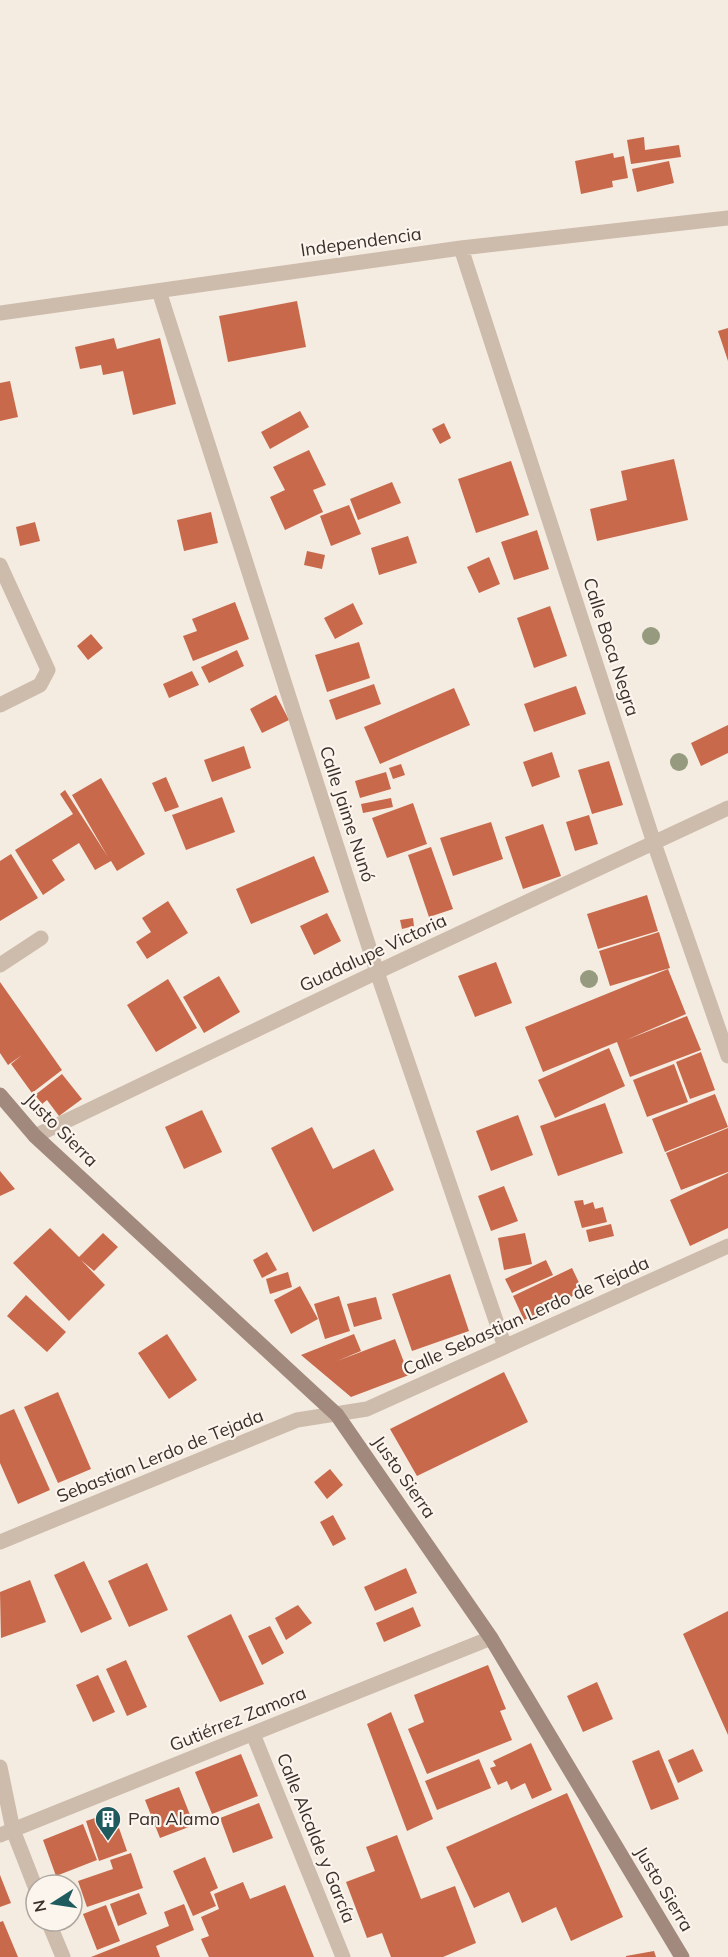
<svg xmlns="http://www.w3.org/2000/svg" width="728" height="1957" viewBox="0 0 728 1957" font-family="Mulish,sans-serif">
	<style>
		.building { fill: #c8694b }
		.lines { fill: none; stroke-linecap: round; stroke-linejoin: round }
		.minor { stroke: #cdbbac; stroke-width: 15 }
		.secondary { stroke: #a18a7d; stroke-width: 15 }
		.tree { fill: #969b7f }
		.labels { text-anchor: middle; stroke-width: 4.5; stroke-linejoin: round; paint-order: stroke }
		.street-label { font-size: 18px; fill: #3b302b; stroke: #fbf5ee }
		.poi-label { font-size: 18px; fill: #3b302b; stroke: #fbf5ee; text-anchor: start }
	</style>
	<rect width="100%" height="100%" fill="#f4ebe1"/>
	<path class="building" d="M644 137 645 150 679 145 681 157 631 164 627 140Z
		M613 153 614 158 624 156 628 178 612 181 613 187 581 194 575 161Z
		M669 161 674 183 637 192 632 169Z
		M297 301 306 347 228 362 219 316Z
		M728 328V361L718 331Z
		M114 338 117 349 160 338 176 404 133 415 123 371 103 375 101 365 80 369 75 347Z
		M10 381 18 417 0 421V383Z
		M300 411 309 427 270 449 261 432Z
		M444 423 451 438 440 444 432 429Z
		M309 450 326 485 313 490 323 512 285 530 270 497 285 490 273 467Z
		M674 459 688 520 597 541 590 509 627 500 621 471Z
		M511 461 529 515 476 533 458 479Z
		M392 482 401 503 358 520 350 499Z
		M349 505 361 534 331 546 320 516Z
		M211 512 218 543 184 551 177 520Z
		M35 522 40 541 20 546 16 527Z
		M537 530 549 569 514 580 501 542Z
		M408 536 417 563 379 575 371 548Z
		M307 551 325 555 322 569 304 565Z
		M489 557 500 584 479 593 467 567Z
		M235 602 249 639 193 661 183 636 197 631 192 619Z
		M353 603 363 624 335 639 324 618Z
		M550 606 567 656 534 668 517 618Z
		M91 634 103 648 88 660 77 646Z
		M359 642 370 678 327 692 315 655Z
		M237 650 244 666 209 683 201 667Z
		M192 671 199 685 169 698 163 684Z
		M374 684 381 704 336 720 329 700Z
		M576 686 586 714 534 732 524 704Z
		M454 688 470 725 380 764 364 727Z
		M276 695 289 720 262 733 250 709Z
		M728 725V753L701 766 691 743Z
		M244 746 251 768 212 782 204 760Z
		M552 752 560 777 532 787 523 762Z
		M609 761 623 805 592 814 578 770Z
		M401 764 405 775 393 779 389 768Z
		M386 772 391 789 360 798 355 781Z
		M166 777 179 807 165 812 152 783Z
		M101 778 145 854 117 871 111 861 95 870 79 843 52 860 65 880 43 895 15 850 73 814 60 794 65 790 108 857 72 795Z
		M222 797 235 832 186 850 172 815Z
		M391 798 393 807 363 813 361 804Z
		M413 803 427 844 387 858 372 818Z
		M589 815 598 844 575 851 566 822Z
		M491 822 503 859 453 876 440 838Z
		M543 824 561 876 523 889 505 837Z
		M431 847 453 909 429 917 408 855Z
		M11 854 38 898 0 921V861Z
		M314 856 329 892 251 924 236 889Z
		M647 895 658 931 598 949 587 914Z
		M168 901 188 933 147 959 136 942 151 932 142 918Z
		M327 913 341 941 314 955 300 926Z
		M413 918 414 926 402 929 400 920Z
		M659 932 670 968 610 986 599 951Z
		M496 962 512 1003 475 1017 458 976Z
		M668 969 686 1014 626 1040 687 1016 701 1050 630 1077 617 1042 543 1072 525 1027Z
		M219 976 240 1012 204 1033 183 997Z
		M168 979 197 1028 156 1052 127 1005Z
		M0 982 62 1070 32 1093 11 1064 22 1055 8 1065 0 1053Z
		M609 1048 625 1086 555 1118 538 1080Z
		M701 1052 715 1090 690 1099 676 1062Z
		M674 1064 688 1102 647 1117 633 1080Z
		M62 1074 82 1099 59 1116 47 1100 42 1104 35 1095Z
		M715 1094 728 1127 665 1152 652 1119Z
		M605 1103 623 1153 558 1176 540 1126Z
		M202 1110 222 1152 184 1169 165 1127Z
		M518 1115 533 1155 491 1171 476 1131Z
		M312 1127 333 1169 374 1149 394 1190 313 1232 271 1148Z
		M728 1128V1172L681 1190 666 1153Z
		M0 1171 15 1189 0 1196Z
		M728 1173V1228L690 1246 670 1200Z
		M504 1186 518 1221 491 1231 478 1196Z
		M583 1200 584 1205 593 1202 595 1209 603 1207 607 1222 582 1228 574 1201Z
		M611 1224 614 1236 589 1242 586 1230Z
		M50 1228 79 1257 103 1233 118 1247 94 1271 81 1260 105 1285 69 1321 13 1263Z
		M525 1233 532 1264 504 1270 498 1238Z
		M267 1252 277 1270 262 1278 253 1260Z
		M546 1260 553 1275 512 1293 505 1279Z
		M572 1268 583 1291 524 1320 513 1296Z
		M288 1272 292 1287 270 1294 266 1279Z
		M450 1274 469 1331 412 1351 392 1294Z
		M300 1286 318 1319 291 1334 274 1300Z
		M26 1295 66 1332 47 1352 7 1316Z
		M339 1296 350 1331 325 1339 314 1304Z
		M376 1297 382 1319 354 1327 347 1304Z
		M167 1334 197 1380 169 1399 138 1353Z
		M354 1334 361 1351 337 1361 395 1339 409 1375 351 1397 301 1355Z
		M504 1372 528 1422 417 1476 390 1429Z
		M58 1392 91 1469 58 1483 24 1407Z
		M14 1409 50 1490 18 1504 0 1463V1415Z
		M330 1469 343 1485 327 1499 314 1482Z
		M333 1515 346 1539 333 1546 320 1522Z
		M84 1561 112 1619 81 1633 54 1575Z
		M147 1563 168 1610 129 1627 108 1581Z
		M406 1568 417 1593 375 1611 364 1587Z
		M30 1580 46 1622 1 1638 0 1592Z
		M298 1605 312 1623 286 1640 275 1618Z
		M413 1607 421 1626 384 1642 376 1623Z
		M728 1611V1735L683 1634Z
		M231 1614 264 1684 220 1702 187 1636Z
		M270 1626 284 1653 262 1665 248 1636Z
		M126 1660 147 1707 127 1716 106 1669Z
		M488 1665 506 1709 500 1711 512 1740 427 1774 408 1729 424 1722 414 1695Z
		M98 1675 115 1712 93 1722 76 1685Z
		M597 1682 613 1719 583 1732 567 1696Z
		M391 1712 433 1819 407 1831 367 1724Z
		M531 1743 552 1790 532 1799 525 1783 511 1790 507 1781 498 1785 490 1768 496 1766 493 1761Z
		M693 1749 703 1771 678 1783 668 1760Z
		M659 1750 679 1799 651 1810 632 1761Z
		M241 1754 258 1796 212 1814 195 1772Z
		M479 1759 491 1788 437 1810 425 1781Z
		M179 1787 194 1825 160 1838 145 1800Z
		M567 1793 623 1917 571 1941 556 1907 522 1923 509 1892 474 1908 446 1847Z
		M259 1803 273 1838 233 1853 220 1818Z
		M95 1818 101 1834 119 1828 127 1851 99 1861 86 1821Z
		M83 1824 97 1860 56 1876 43 1840Z
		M397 1835 421 1899 455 1886 476 1943 443 1957H391L382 1933 367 1938 346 1882 375 1871 366 1847Z
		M131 1853 143 1888 87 1907 78 1881 113 1869 110 1860Z
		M205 1857 218 1888 210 1892 216 1906 193 1916 173 1871Z
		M0 1875 11 1903 0 1907Z
		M243 1882 250 1899 285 1885 314 1957H209L201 1939 209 1936 201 1917 219 1909 214 1894Z
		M139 1893 147 1914 118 1926 110 1904Z
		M184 1904 194 1930 156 1946 160 1957H91L169 1926 164 1912Z
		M106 1905 120 1941 97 1950 83 1914Z
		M3 1921 18 1957H0V1922Z
		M654 1951 656 1957H626V1956Z"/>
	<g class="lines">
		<path class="minor" d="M461 248 654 843 728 1056
			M159 291 377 972 505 1347
			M0 313 461 248 728 218
			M0 565 48 670 40 685 0 705
			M0 965 41 938
			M35 1136 377 972 728 808
			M0 1542 297 1420 367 1409 728 1246
			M253 1734 343 1957
			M0 1767 13 1830 36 1889
			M0 1835 491 1638
			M48 1921 63 1957"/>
		<path class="secondary" d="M0 1095 35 1136 337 1415 491 1638 682 1957"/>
	</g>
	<g class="tree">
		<circle cx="651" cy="636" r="9"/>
		<circle cx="679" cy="762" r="9"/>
		<circle cx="589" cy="979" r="9"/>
	</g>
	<defs>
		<g id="building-pin" transform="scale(1.35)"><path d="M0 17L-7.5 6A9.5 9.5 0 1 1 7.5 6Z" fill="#1f5a5e" stroke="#fbf5ee"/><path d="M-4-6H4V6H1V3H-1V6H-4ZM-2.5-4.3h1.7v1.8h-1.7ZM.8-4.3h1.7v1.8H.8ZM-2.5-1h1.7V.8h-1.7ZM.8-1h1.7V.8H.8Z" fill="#fff"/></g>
	</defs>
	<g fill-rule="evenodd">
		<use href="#building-pin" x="108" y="1819"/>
	</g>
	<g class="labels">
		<g class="street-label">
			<text transform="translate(361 242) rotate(-8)" y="6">Independencia</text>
			<text transform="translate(611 647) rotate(72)" y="6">Calle Boca Negra</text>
			<text transform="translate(347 814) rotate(72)" y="6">Calle Jaime Nunó</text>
			<text transform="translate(373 953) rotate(-25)" y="6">Guadalupe Victoria</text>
			<text transform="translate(61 1130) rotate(45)" y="6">Justo Sierra</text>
			<text transform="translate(526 1316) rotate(-24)" y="6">Calle Sebastian Lerdo de Tejada</text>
			<text transform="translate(160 1456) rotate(-22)" y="6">Sebastian Lerdo de Tejada</text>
			<text transform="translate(404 1477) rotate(55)" y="6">Justo Sierra</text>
			<text transform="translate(238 1719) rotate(-22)" y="6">Gutiérrez Zamora</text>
			<text transform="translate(316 1838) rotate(68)" y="6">Calle Alcalde y García</text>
			<text transform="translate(664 1889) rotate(59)" y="6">Justo Sierra</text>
		</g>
		<g class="poi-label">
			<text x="128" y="1825">Pan Alamo</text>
		</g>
	</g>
	<g transform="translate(54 1903) rotate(258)"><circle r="28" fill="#fbf5ee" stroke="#aea6a0" stroke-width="1.5"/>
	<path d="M0-4.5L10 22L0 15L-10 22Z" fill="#1f5a5e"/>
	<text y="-9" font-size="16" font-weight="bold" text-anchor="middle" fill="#3b302b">N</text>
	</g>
</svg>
